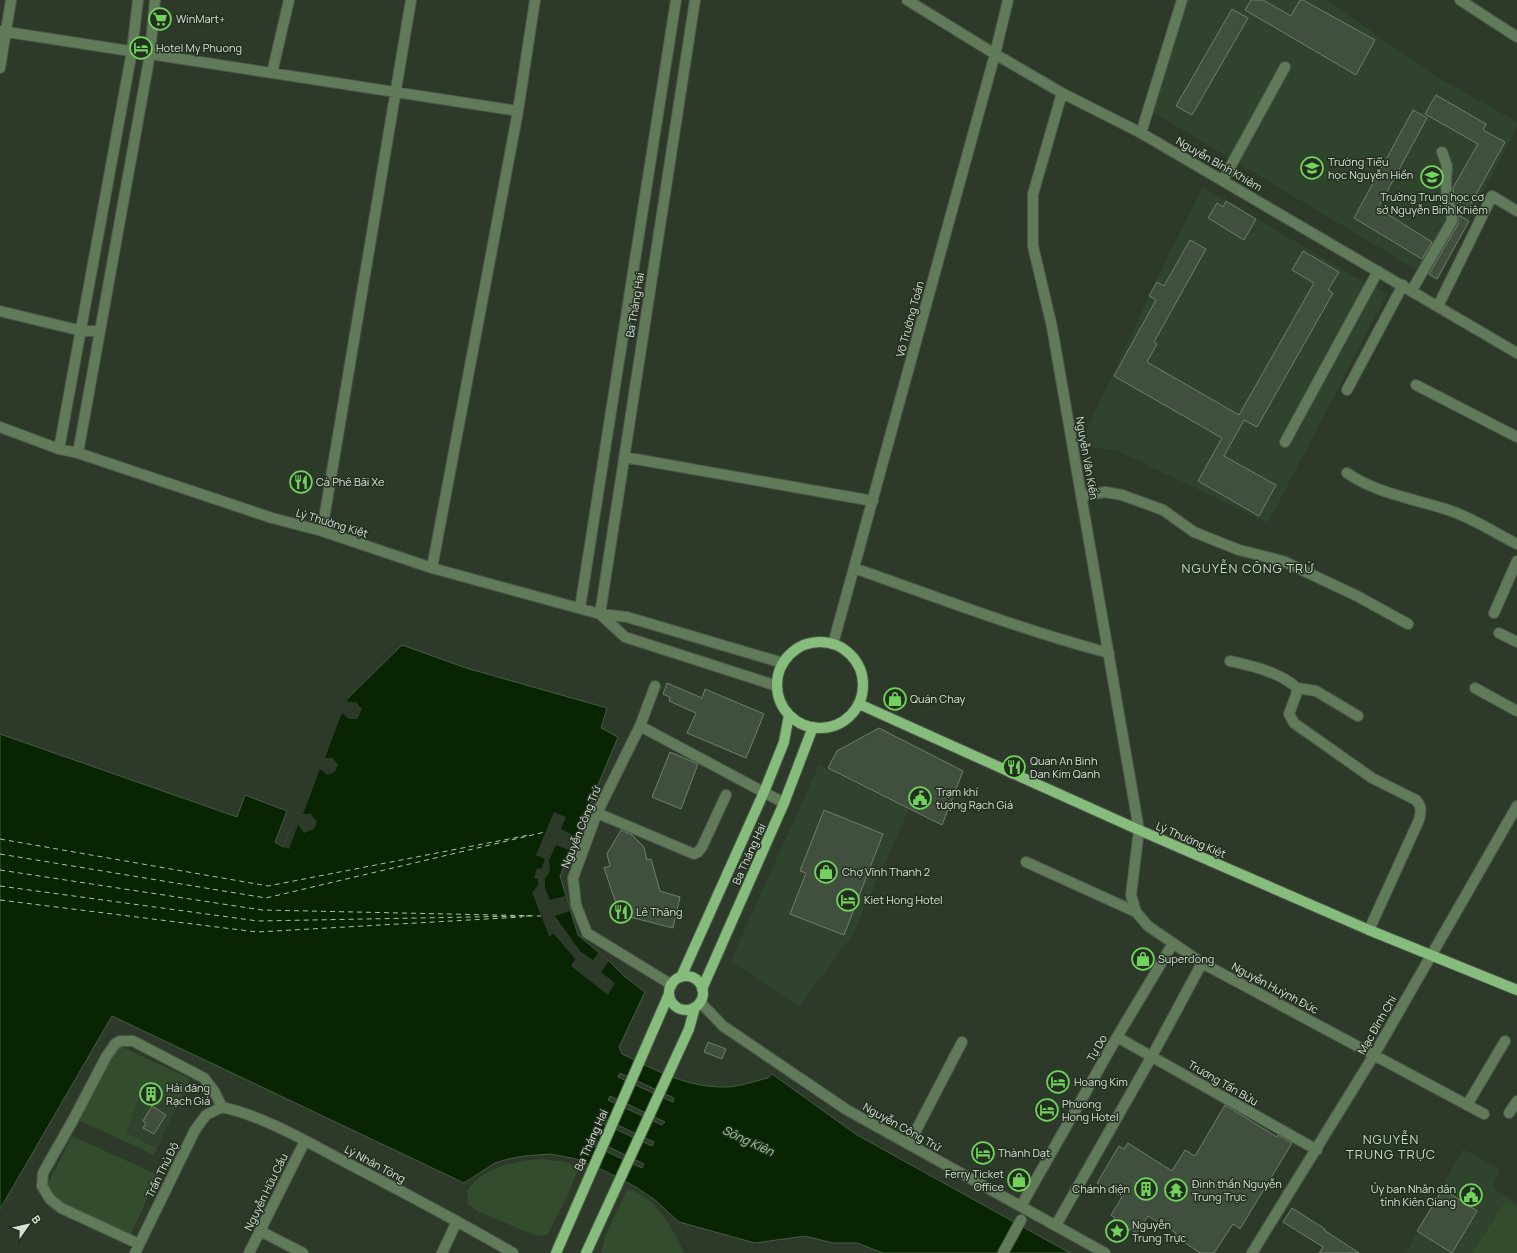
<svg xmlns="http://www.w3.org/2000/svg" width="1517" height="1253" viewBox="0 0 1517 1253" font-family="Manrope,sans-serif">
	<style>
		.built { fill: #30432d }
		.green { fill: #324c2d }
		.water { fill: #082403; stroke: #465c42; fill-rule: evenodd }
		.pier { fill: #2d3a2a }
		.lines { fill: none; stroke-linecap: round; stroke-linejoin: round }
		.ferry { stroke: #9ecf94; stroke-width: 1; stroke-dasharray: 5 4; stroke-linecap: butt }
		.building { fill: #414f3e; stroke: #6f7f6c }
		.minor-casing { stroke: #4c5849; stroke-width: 12 }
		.major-casing { stroke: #4c5849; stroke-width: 12 }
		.minor { stroke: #607a5a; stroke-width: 10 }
		.major { stroke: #87bd7c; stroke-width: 10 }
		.labels { text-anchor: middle; stroke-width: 3; stroke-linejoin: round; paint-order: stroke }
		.poi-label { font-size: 11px; fill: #d7e0d6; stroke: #233020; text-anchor: start }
		.street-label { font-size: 11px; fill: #d7e0d6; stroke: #233020 }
		.water-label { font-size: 12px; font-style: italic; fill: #9ecf94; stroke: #233020 }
		.quarter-label { font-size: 13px; letter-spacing: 1px; fill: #c8d9c4; stroke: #233020 }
	</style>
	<rect width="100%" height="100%" fill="#2d3a2a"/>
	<path class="built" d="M1184 0H1327L1432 74 1517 122V127L1437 282 1146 108Z
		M1203 187 1348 273 1387 294 1268 523 1118 451 1083 446 1089 425 1165 262Z
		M819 765 909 809 853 934 799 1007 731 960Z
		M144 1086 179 1103 157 1148 126 1132Z
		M1463 1149 1501 1170 1492 1187 1517 1203V1253H1406Z"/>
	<path class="green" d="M116 1044 191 1079 179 1103 144 1086 126 1132 157 1148 154 1155 74 1118Z
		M72 1136 158 1175 130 1236 53 1198 49 1191 48 1183Z
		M543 1159 565 1162 579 1168 565 1201 547 1235 539 1236 532 1234 477 1211 468 1204 467 1191C481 1167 518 1160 543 1159Z
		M629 1189C656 1198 673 1228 684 1253H601L605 1237 626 1191Z
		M1506 1200 1517 1207V1253H1472Z"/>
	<path class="water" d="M402 645 466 668 607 708 601 728 618 737 560 876 578 935 609 961 624 976 645 992 619 1047 622 1054C656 1070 687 1088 726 1087 739 1087 755 1081 768 1078L772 1074 857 1135 1070 1253H883L857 1243H833L805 1236 755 1243 679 1222 655 1200 636 1187 605 1171 576 1159 551 1154 524 1156 508 1159 495 1163 464 1183 112 1016 0 1209V734L237 817 245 795 287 811 275 842 283 847 346 700ZM620 1073 674 1098 673 1102 618 1077ZM610 1096 665 1122 662 1125 608 1100ZM600 1117 654 1142 652 1146 598 1121ZM590 1138 644 1164 642 1168 588 1143Z"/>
	<path class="pier" d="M350 692 347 702H356L362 709 357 719H349L342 713 338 723 325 758H333L338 765 335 772 327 775 320 769 303 814H311L317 822 314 829 304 833 298 825 289 849 283 847 344 699Z
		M554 812 566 817 561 829 577 837 571 851 556 845 549 860 550 872 545 878V888L550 900 565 896 570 911 555 916 580 951 593 960 599 952 609 961 601 972 615 983 608 995 571 966 575 959 554 934 549 936 532 892 538 886V879L534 878 537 868 541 869 545 859 536 855Z"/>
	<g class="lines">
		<path class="ferry" d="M0 839 268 886 529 835
			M0 854 266 898 545 832
			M0 870 262 910 541 916
			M0 886 258 921 525 916
			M0 900 257 932 522 917
			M526 916H532"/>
	</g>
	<path class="building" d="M1251 0H1263L1291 16 1300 0H1303L1375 40 1356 75 1245 10Z
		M1232 9 1248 18 1192 115 1176 106Z
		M1436 95 1486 124 1483 130 1505 142 1468 209 1455 202 1453 188 1478 144 1425 114Z
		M1413 110 1427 118 1378 208 1432 242 1422 259 1354 218Z
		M1226 201 1256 219 1244 240 1208 218 1217 203 1223 207Z
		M1458 215 1469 221 1437 279 1429 274 1458 224Z
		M1190 240 1206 249 1154 342 1157 344 1147 362 1239 415 1314 283 1292 270 1303 251 1339 272 1328 290 1333 293 1257 427 1244 420 1224 456 1276 485 1259 516 1198 481 1222 438 1114 376 1156 300 1149 296 1157 282 1164 286Z
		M667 683 702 698 705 689 764 714 746 758 687 733 696 713 669 701 670 697 663 694Z
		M879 728 963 771 942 825 828 768 837 751Z
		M670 752 698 764 681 809 652 797Z
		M824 810 883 834 844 935 790 914 806 873 800 871Z
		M621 830 632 835 644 847 647 860 651 859 660 891 680 897 673 928 630 917 622 904 617 906 604 868 610 866 607 854Z
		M708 1042 726 1049 722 1059 704 1052Z
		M1225 1105 1277 1137 1278 1135 1292 1143 1240 1229 1233 1224 1214 1253H1200L1175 1236 1176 1233 1148 1216 1137 1233 1130 1229 1129 1231 1113 1221 1115 1218 1111 1215 1122 1197 1097 1183 1119 1146 1124 1149 1128 1143 1172 1171 1185 1150 1195 1156Z
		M152 1106 166 1115 154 1134 143 1128 146 1123 143 1121Z
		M1443 1189 1477 1211 1452 1253 1417 1231Z
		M1292 1208 1325 1229 1324 1230 1359 1253H1319L1323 1247 1283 1222Z"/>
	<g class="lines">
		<g class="minor-casing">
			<path id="minor" d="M907 0 995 54 1062 93 1141 133 1517 353
				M1460 0 1517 37
				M0 31 518 111
				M0 68 11 0
				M272 73 289 0
				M1062 93 1033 194V246L1052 327 1139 830 1131 895 1136 912 1148 926 1202 963 1484 1114
				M1141 133 1182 0
				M1223 180 1285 67
				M1412 290 1452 221 1451 209 1447 199 1446 183 1447 166 1442 152
				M1438 306 1492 196 1517 211
				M0 311 82 331H100
				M1416 385 1517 437
				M1347 390 1403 285
				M0 427 59 449 78 453 272 518 322 531 432 568 600 614 627 617 783 663
				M1285 442 1378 271
				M59 449 132 51 138 0
				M78 453 150 54 155 0
				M624 457 873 501
				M1347 473C1379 495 1418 499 1454 512 1476 520 1497 534 1517 544
				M1081 496 1105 492 1122 495 1163 510 1194 532 1239 550 1283 561 1357 596 1408 624
				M322 531 411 0
				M432 568 518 111 535 0
				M854 568C939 598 1022 630 1109 653
				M580 608 676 0
				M1494 613 1517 561
				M600 614 695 0
				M600 614 625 637 777 686
				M1499 633 1517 642
				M833 644 995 54 1008 0
				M1230 661C1252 666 1280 672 1297 688L1296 695 1289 714 1294 723 1372 778 1416 800C1422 807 1421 811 1419 820L1369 930
				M655 686 640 726 597 813 573 878 576 905 587 933 672 985
				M1297 688 1316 691 1358 716
				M1475 688 1517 711
				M640 726 784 803
				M597 813 694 854 698 852 702 847 726 795
				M1026 862 1136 912
				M700 1002 723 1026 847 1110 1105 1253
				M1117 1037 1317 1150
				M1467 1105 1505 1041
				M222 1107C266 1117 307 1142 347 1163 403 1192 458 1221 513 1253
				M1509 1113 1517 1101
				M909 1144 962 1042
				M1021 1206 1117 1037 1172 945
				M1056 1225 1152 1056 1202 963
				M260 1231 303 1253
				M139 1244 61 1208 50 1199 42 1186 43 1173 73 1120 106 1057 115 1044 120 1041H133L204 1078 214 1091 222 1107
				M135 1253 195 1130 206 1115 222 1107
				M249 1253 305 1141
				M442 1253 457 1221
				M1003 1253 1021 1220
				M1252 1253 1374 1055 1517 806"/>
		</g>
		<g class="major-casing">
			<path id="major" d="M777 685a43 43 0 1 1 86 0a43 43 0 1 1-86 0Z
				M859 704 1139 830 1369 930 1517 990
				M669 993a17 17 0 1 1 34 0a17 17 0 1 1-34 0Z
				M681 977 764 792 784 742 789 715
				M702 989 784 803 813 727
				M556 1253 669 994
				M586 1253 689 1029 695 1007"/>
		</g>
		<use href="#minor" class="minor"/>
		<use href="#major" class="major"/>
	</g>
	<defs>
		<g id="supermarket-ring" transform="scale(1.15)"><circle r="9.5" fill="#233020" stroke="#72d25d" stroke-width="1.5"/><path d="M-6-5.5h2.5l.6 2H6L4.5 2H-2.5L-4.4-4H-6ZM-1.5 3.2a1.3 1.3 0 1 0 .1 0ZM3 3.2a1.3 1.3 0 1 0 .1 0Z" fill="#72d25d"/></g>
		<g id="hotel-ring" transform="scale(1.15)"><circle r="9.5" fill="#233020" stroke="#72d25d" stroke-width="1.5"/><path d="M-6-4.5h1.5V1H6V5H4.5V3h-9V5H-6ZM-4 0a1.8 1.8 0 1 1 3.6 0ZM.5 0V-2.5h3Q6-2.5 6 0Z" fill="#72d25d"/></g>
		<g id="school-ring" transform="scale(1.15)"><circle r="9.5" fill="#233020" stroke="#72d25d" stroke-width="1.5"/><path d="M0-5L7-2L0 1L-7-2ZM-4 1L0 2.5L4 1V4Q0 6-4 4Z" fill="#72d25d"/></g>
		<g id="restaurant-ring" transform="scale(1.15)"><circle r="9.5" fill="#233020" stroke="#72d25d" stroke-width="1.5"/><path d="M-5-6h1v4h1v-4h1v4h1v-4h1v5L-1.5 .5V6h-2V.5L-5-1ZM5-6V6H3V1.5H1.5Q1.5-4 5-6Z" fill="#72d25d"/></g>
		<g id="shop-ring" transform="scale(1.15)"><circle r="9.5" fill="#233020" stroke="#72d25d" stroke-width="1.5"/><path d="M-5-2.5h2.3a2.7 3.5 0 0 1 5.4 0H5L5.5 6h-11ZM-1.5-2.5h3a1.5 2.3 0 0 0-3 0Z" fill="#72d25d"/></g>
		<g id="civic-ring" transform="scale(1.15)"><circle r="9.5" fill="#233020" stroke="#72d25d" stroke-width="1.5"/><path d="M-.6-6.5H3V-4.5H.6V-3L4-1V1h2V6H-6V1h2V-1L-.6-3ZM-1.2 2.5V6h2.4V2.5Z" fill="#72d25d"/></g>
		<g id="building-ring" transform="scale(1.15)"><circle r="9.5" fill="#233020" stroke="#72d25d" stroke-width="1.5"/><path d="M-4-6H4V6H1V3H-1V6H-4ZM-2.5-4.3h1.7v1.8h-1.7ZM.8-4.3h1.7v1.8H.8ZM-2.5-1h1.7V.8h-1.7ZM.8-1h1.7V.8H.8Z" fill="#72d25d"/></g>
		<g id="temple-ring" transform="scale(1.15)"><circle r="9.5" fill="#233020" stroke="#72d25d" stroke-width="1.5"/><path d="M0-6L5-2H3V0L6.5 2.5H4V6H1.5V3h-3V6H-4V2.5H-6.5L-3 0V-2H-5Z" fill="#72d25d"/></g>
		<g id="sight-ring" transform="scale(1.15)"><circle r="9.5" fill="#233020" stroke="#72d25d" stroke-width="1.5"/><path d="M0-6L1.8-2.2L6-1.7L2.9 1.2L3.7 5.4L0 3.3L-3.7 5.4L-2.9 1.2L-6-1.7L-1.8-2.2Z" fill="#72d25d"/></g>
	</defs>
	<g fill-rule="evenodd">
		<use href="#supermarket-ring" x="160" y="19"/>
		<use href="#hotel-ring" x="141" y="48"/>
		<use href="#school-ring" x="1312" y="168"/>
		<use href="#school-ring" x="1432" y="177"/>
		<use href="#restaurant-ring" x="301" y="482"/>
		<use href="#shop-ring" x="895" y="699"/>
		<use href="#restaurant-ring" x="1014" y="767"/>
		<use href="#civic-ring" x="920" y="798"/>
		<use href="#shop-ring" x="826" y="872"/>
		<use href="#hotel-ring" x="848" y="900"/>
		<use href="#restaurant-ring" x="621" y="912"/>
		<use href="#shop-ring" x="1143" y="959"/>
		<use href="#hotel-ring" x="1058" y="1082"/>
		<use href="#building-ring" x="151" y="1094"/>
		<use href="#hotel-ring" x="1047" y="1110"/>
		<use href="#hotel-ring" x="983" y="1153"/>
		<use href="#shop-ring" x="1019" y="1180"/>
		<use href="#building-ring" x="1146" y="1189"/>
		<use href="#temple-ring" x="1176" y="1190"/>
		<use href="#civic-ring" x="1471" y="1195"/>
		<use href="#sight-ring" x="1117" y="1231"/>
	</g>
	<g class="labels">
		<g class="poi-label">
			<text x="176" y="23">WinMart+</text>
			<text x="156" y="52">Hotel My Phuong</text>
			<text x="1328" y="166">Trường Tiểu<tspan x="1328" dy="13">học Nguyễn Hiền</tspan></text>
			<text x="1432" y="201" text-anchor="middle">Trường Trung học cơ<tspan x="1432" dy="13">sở Nguyễn Bỉnh Khiêm</tspan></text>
			<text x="316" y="486">Cà Phê Bãi Xe</text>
			<text x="910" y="703">Quán Chay</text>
			<text x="1030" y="765">Quan An Binh<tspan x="1030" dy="13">Dan Kim Qanh</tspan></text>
			<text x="936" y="796">Trạm khí<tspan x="936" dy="13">tượng Rạch Giá</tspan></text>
			<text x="842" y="876">Chợ Vĩnh Thanh 2</text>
			<text x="864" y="904">Kiet Hong Hotel</text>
			<text x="636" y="916">Lê Thāng</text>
			<text x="1158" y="963">Superdong</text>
			<text x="1074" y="1086">Hoang Kim</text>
			<text x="166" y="1092">Hải đăng<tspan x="166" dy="13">Rạch Giá</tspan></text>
			<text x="1062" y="1108">Phuong<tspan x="1062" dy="13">Hong Hotel</tspan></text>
			<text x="998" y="1157">Thành Dạt</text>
			<text x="1004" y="1178" text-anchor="end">Ferry Ticket<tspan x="1004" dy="13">Office</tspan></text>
			<text x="1192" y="1188">Đình thần Nguyễn<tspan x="1192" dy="13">Trung Trực</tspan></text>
			<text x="1130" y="1193" text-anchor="end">Chánh điện</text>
			<text x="1456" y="1193" text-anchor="end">Ủy ban Nhân dân<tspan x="1456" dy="13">tỉnh Kiên Giang</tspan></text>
			<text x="1132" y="1229">Nguyễn<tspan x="1132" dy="13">Trung Trực</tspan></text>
		</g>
		<g class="street-label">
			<text transform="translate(1219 164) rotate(30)" y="4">Nguyễn Bỉnh Khiêm</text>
			<text transform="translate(635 305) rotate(-81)" y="4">Ba Tháng Hai</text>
			<text transform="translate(910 319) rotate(-75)" y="4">Võ Trường Toản</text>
			<text transform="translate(1087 458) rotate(80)" y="4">Nguyễn Văn Kiến</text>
			<text transform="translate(332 523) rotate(17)" y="4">Lý Thường Kiệt</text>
			<text transform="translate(581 827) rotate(-68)" y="4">Nguyễn Công Trứ</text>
			<text transform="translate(1191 840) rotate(23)" y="4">Lý Thường Kiệt</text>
			<text transform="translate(749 854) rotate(-66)" y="4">Ba Tháng Hai</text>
			<text transform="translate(1275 988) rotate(28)" y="4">Nguyễn Huỳnh Đức</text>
			<text transform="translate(1377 1025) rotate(-60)" y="4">Mạc Đĩnh Chi</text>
			<text transform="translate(1097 1048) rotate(-60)" y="4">Tự Do</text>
			<text transform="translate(1223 1083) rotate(30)" y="4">Trương Tấn Bửu</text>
			<text transform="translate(902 1127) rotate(29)" y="4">Nguyễn Công Trứ</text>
			<text transform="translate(591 1140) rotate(-66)" y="4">Ba Tháng Hai</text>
			<text transform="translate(375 1164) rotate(28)" y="4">Lý Nhân Tông</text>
			<text transform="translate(162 1170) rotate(-64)" y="4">Trần Thủ Độ</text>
			<text transform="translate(266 1192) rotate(-64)" y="4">Nguyễn Hữu Cầu</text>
		</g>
		<g class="water-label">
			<text transform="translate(748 1141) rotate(25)" y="4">Sông Kiên</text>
		</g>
		<g class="quarter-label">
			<text x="1248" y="573">NGUYỄN CÔNG TRỨ</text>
			<text x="1391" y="1144">NGUYỄN<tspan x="1391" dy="15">TRUNG TRỰC</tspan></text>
		</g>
	</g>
	<g transform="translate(28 1225) rotate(56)" stroke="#233020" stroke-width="3" paint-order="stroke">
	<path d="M0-3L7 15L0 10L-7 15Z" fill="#d7e0d6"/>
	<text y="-6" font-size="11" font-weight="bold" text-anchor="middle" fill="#d7e0d6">B</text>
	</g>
</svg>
